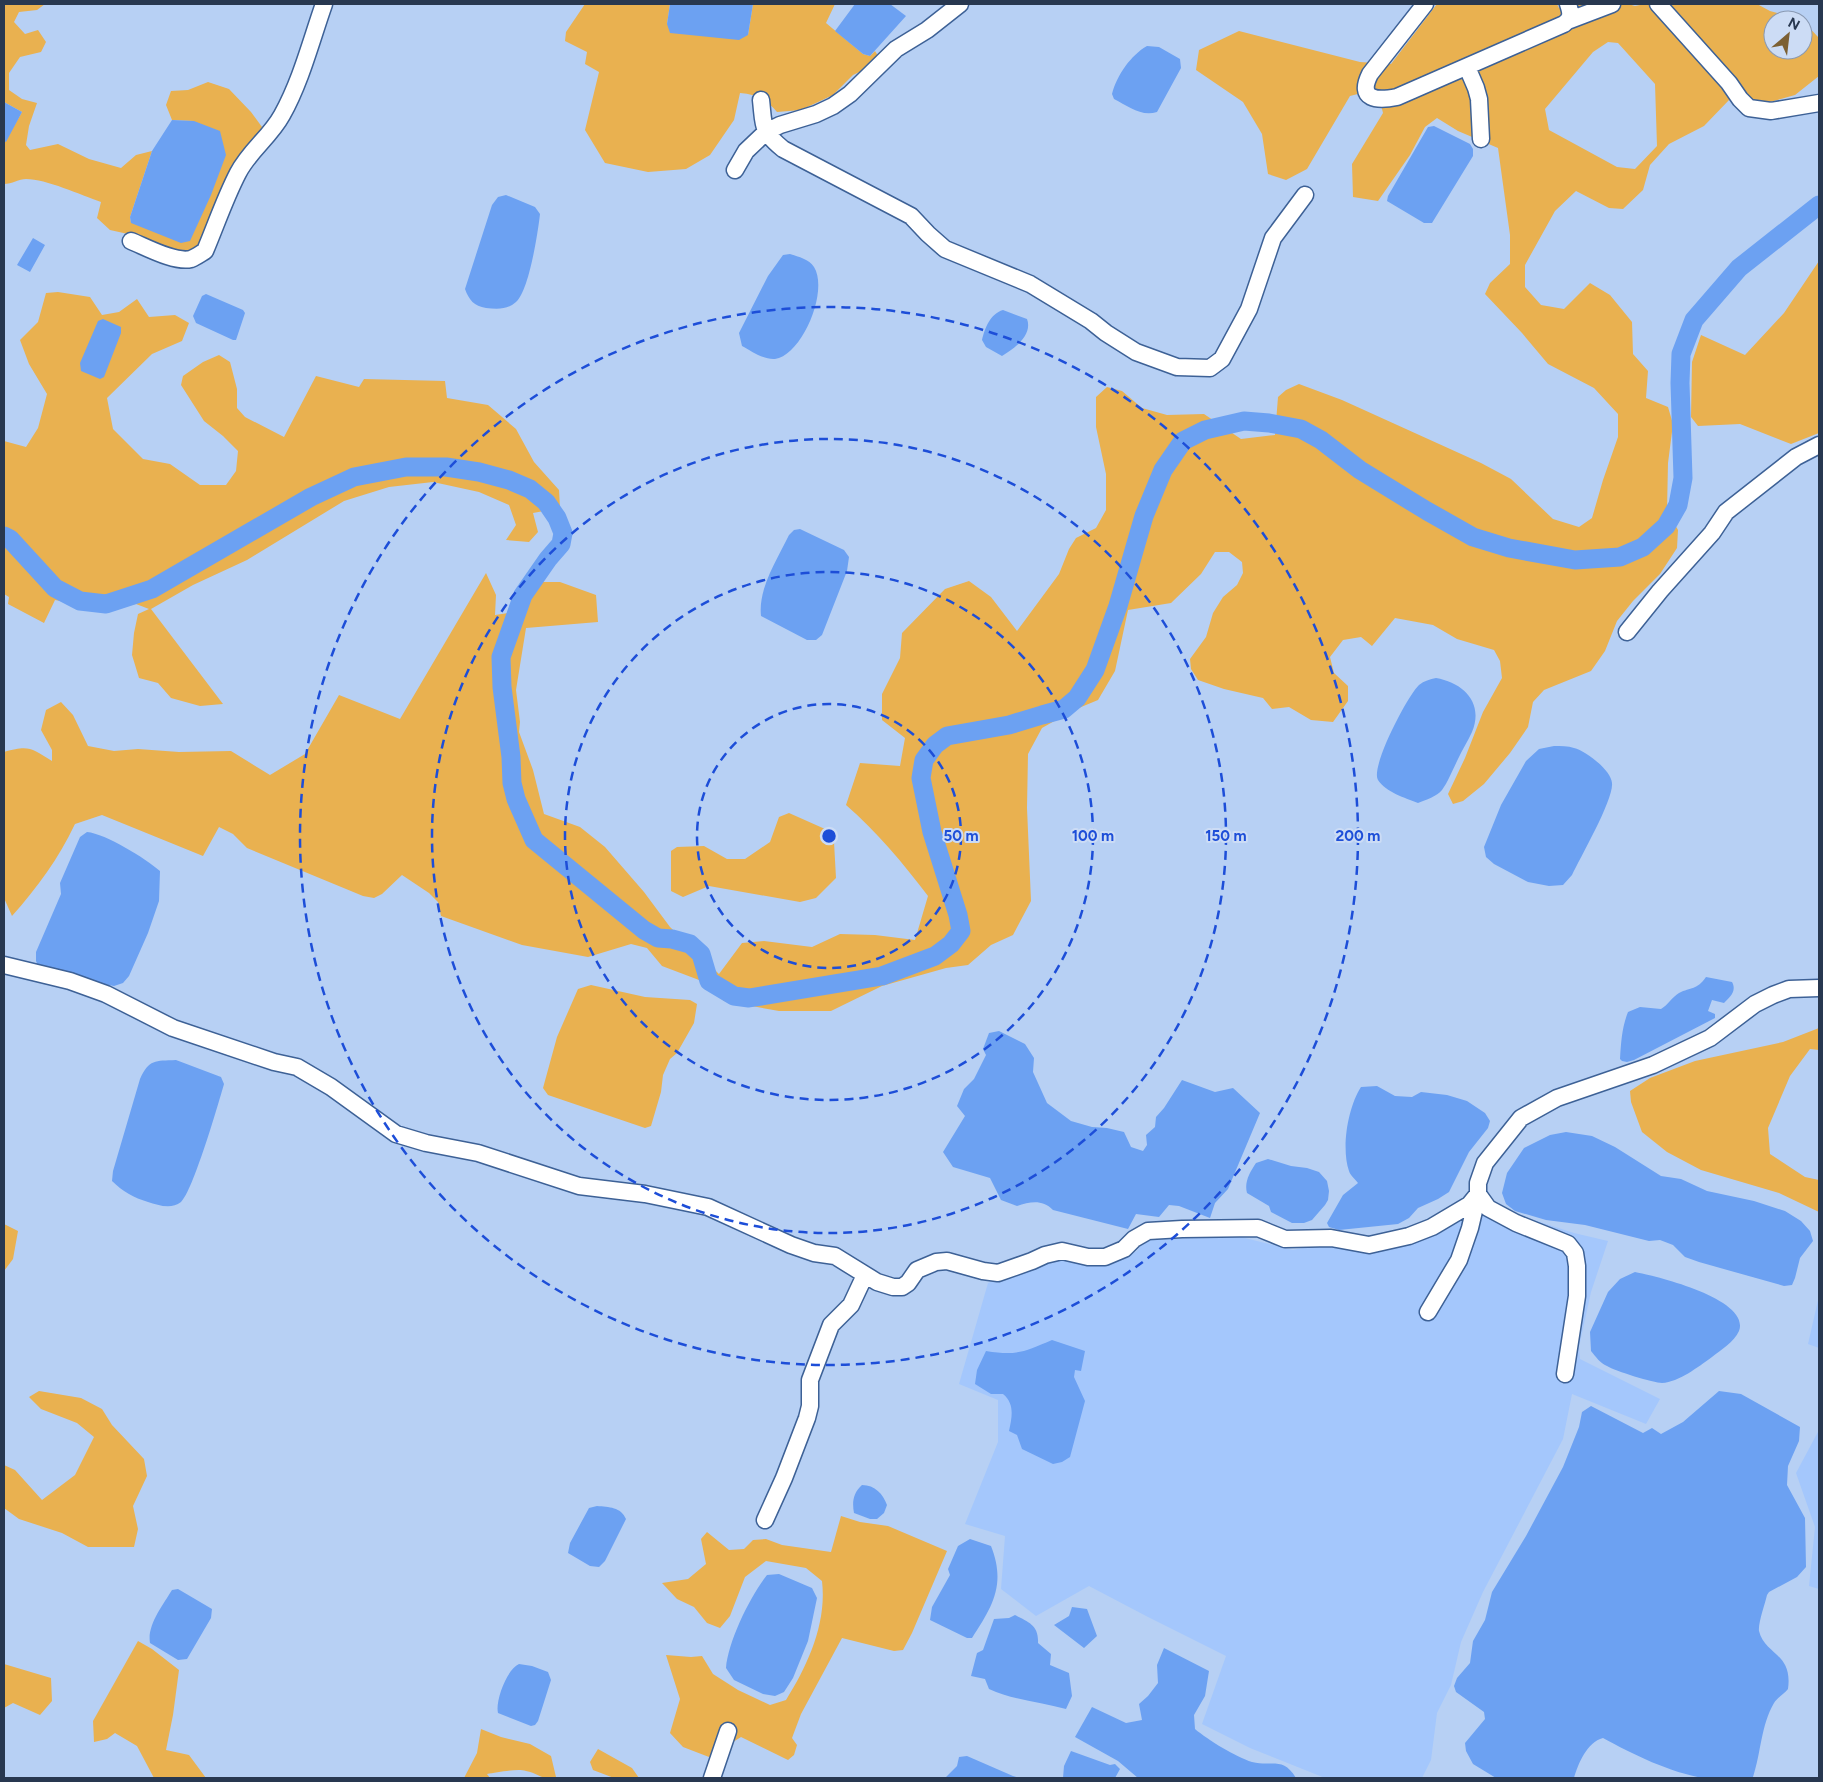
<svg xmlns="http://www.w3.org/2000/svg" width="1823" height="1782" viewBox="0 0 1823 1782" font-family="Figtree,sans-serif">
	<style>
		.built { fill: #a4c7fc }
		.green { fill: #e9b150; fill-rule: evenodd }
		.water { fill: #6ca1f2 }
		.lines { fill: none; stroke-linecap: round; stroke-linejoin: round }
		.canal { stroke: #6ca1f2; stroke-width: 19 }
		.minor-casing { stroke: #3d6196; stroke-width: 19 }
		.minor { stroke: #fff; stroke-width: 16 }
		.ring { fill: none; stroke: #1d4ed8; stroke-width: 2.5; stroke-dasharray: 9 6 }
		.centre { fill: #1d4ed8; stroke: #ccdcf5; stroke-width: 2.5 }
		.ring-label { font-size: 15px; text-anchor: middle; font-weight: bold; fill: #1d4ed8; stroke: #ccdcf5; stroke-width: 4; stroke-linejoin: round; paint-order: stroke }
	</style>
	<rect width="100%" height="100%" fill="#b7d0f4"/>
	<path class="built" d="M1488 1197 1515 1214 1574 1233 1608 1241 1591 1292 1579 1347 1580 1359 1660 1399 1646 1424 1572 1394 1563 1439 1483 1592 1461 1642 1451 1685 1437 1713 1431 1760 1422 1778H1325L1250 1748 1202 1724 1226 1656 1148 1617 1089 1586 1036 1616 1001 1589 1005 1536 965 1524 998 1442V1400L959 1384 988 1283 1060 1257 1107 1265 1137 1251 1145 1239 1161 1238 1237 1236 1293 1250 1330 1242 1375 1251 1398 1247 1465 1219Z
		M1819 1296V1348L1808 1344Z
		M1819 1430V1589L1809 1586 1815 1527 1796 1473Z"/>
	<path class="green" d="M4 4H45L37 10 19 12 14 22 25 34 38 30 46 42 41 52 20 57 9 73V90L22 99 37 103 29 126 26 145 30 150 58 144 89 159 121 168 136 155 152 151 130 217 131 223 194 121 172 120 166 105 171 91 188 90 208 82 229 89 251 112 262 127 255 142 197 248 189 254 167 249 128 234 110 230 97 218 101 202C81 195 46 179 26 179 19 179 12 184 4 184V141L5 142 22 112 4 102Z
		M585 4H670L667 24 748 35 753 4H835L826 23 863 54 870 56 875 51 880 59 872 66 853 75 833 95 801 110 777 112C767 100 756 94 740 93L734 120 710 155 686 169 648 172 605 163 585 130 599 72 585 64 587 52 565 41 566 32Z
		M1437 4H1557L1559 8 1577 4H1628L1635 6 1645 4H1757L1770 11 1802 20H1773V50H1803V21L1819 38V76L1795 95 1770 102 1730 99 1704 126 1669 144 1650 165 1643 190 1623 209 1609 208 1576 191 1555 211 1525 265V287L1541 305 1564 309 1590 283 1610 295 1632 322 1633 354 1648 371 1646 398 1668 407 1673 424 1668 463 1667 511 1678 530 1677 548 1660 574 1633 601 1617 621 1605 651 1591 671 1544 690 1533 702 1528 727 1510 753 1484 784 1463 801 1453 804 1448 794 1465 758 1483 712 1502 678 1500 661 1494 650 1457 639 1433 625 1395 618 1372 646 1361 637 1343 640 1330 657 1334 673 1348 686V701L1333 722 1311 720 1289 707 1272 709 1263 698 1224 689 1198 680 1191 669 1190 659 1206 637 1213 613 1223 597 1237 585 1243 573 1242 562 1229 552H1215L1201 574 1171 603 1128 610 1115 671 1098 700 1074 710 1042 728 1028 754 1027 808 1031 901 1013 935 991 945 968 965 946 968 882 986 831 1011H779L724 1001 699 980 662 966 647 948 631 944 588 957 522 945 441 916 438 902 429 893 402 875 382 894 374 898 363 896 247 848 233 834 219 827 203 856 102 815 75 824C59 858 37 888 12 916L4 898V752C29 745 31 748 52 761V750L41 730 46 710 61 702 73 715 88 746 114 751 138 749 179 752 231 751 270 775 305 754 339 695 400 719 486 573 496 595 495 615 523 611 541 582H560L596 595 598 622 526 628 516 690 520 722 519 732 533 770 544 814 580 827 605 847 644 892 670 927 719 974 742 943 764 941 812 947 840 934 875 935 915 940 928 896C903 863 877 832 846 805L860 763 900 766 905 738 882 720V694L900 658 902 633 945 589 969 581 991 597 1017 631 1059 574 1069 549 1076 538 1096 528 1106 510V474L1096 427V397L1107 387 1122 391 1142 408 1167 415 1204 414 1241 439 1275 435 1278 397 1286 390 1299 384 1342 400 1481 463 1511 479 1553 519 1579 527 1592 518 1603 480 1618 437V414L1594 388 1548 364 1522 333 1485 294 1490 283 1510 264V235L1498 148 1458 131 1437 118 1425 127 1410 155 1378 201 1353 197 1352 164 1383 113 1377 89 1350 96 1307 169 1286 180 1268 174 1262 134 1243 102 1196 70 1199 50 1239 31 1360 62 1391 64ZM1608 42 1618 43 1655 84 1657 146 1635 169 1617 167 1549 130 1545 109 1593 52Z
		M1819 261V433L1791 444 1740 424 1698 426 1691 417 1692 362 1701 335 1745 355 1784 313Z
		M58 292 90 297 102 315 119 312 137 299 149 317 175 315 189 323 182 341 152 354 107 398 113 429 143 459 170 464 200 485H226L236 471 238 451 223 436 204 421 181 385 183 376 203 362 219 355 230 362 237 389V408L245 417 284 437 316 376 359 387 364 379 445 381 447 398 488 405 516 429 534 462 559 490 560 508 533 513 538 532 529 542 506 540 516 525 509 505 479 492 433 482 389 487 344 501 247 560 193 585 151 609 223 704 200 706 171 698 158 683 139 678 132 655 134 633 138 614 149 609 136 604 105 609 55 600 44 623 8 604 9 597 4 594V441L26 447 38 428 47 394 29 364 20 340 38 322 46 293Z
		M789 813 825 829 834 842 836 878 816 898 800 902 709 886 683 897 671 891V851L677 847 704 846 727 859H745L770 842 779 817Z
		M591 985 645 997 690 1000 697 1004 694 1023 677 1053 670 1059 663 1075 661 1092 651 1126 645 1128 548 1095 543 1088 557 1037 578 989Z
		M1819 1028V1050L1810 1049 1790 1076 1768 1128 1770 1154 1805 1177 1819 1180V1212L1779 1193 1701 1170 1667 1152 1642 1132 1631 1102 1630 1091 1650 1078 1695 1061 1783 1042Z
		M4 1224 18 1231 13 1259 4 1271Z
		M39 1391 81 1398 102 1409 112 1425 144 1459 147 1476 133 1506 138 1529 134 1547H88L62 1533 19 1519 4 1508V1465L15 1470 42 1500 75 1475 94 1437 77 1423 41 1409 29 1397Z
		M841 1516 860 1522 888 1526 947 1551 912 1633 903 1650 894 1651 842 1638 801 1714 792 1738 797 1745 794 1755 788 1760 741 1737 709 1757 683 1747 670 1733 680 1699 666 1655 691 1657 702 1656 713 1674 738 1690 770 1705 786 1700C808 1665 827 1623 822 1581L806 1568 766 1561 745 1577 730 1616 720 1628 707 1623 694 1607 677 1599 662 1583 688 1579 706 1564 701 1539 707 1532 729 1550 744 1549 753 1540 766 1539 782 1545 831 1552Z
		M138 1641 152 1649 179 1670 173 1715 166 1750 189 1755 206 1778H154L137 1746 115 1733 107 1739 94 1742 93 1721Z
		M4 1664 51 1678 52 1701 40 1715 13 1703 4 1708Z
		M481 1729 501 1737 530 1744 551 1756 556 1777C544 1782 538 1773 526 1771 517 1768 497 1773 487 1774L490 1778H464L477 1753Z
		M598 1749 632 1768 639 1778H614L593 1770 590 1762Z"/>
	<path class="water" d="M670 4H753L748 35 739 40 670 33 667 24Z
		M855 4H890L906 16 870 56 863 54 835 31Z
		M1147 46 1159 47 1180 59 1181 68 1157 112C1141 117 1128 106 1114 99L1112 94C1117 75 1131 55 1147 46Z
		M4 102 22 112 6 142 4 141Z
		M172 120 194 121 220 131 226 155 211 195 190 241 181 243 131 223 130 217 152 151Z
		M1434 126 1470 144 1473 149V156L1432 223H1424L1387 201 1388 196 1428 127Z
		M506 195 535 207 540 214C538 232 529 291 516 302 507 310 497 309 486 308 474 306 469 300 465 289L492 205 498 197Z
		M33 238 45 245 30 272 17 265Z
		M790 254C799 257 809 259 814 267 829 291 802 355 775 359 764 360 751 351 742 346L739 333 768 276 783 255Z
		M206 294 243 310 245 313 236 340H233L196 323 193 316 202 296Z
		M1003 310 1027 319C1033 335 1014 349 1002 356L986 347 982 340C985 328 990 314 1003 310Z
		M103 319 121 327V333L104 377 100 379 81 371 80 363 98 321Z
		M800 529 844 550 849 557 847 571 822 635 816 640H807L761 616C758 588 777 560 789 535L794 530Z
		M1436 678C1464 683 1484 703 1472 732 1468 741 1462 750 1458 759 1453 769 1448 782 1442 790 1437 796 1426 800 1418 803 1405 798 1386 792 1378 780 1370 767 1408 695 1419 685 1424 681 1430 679 1436 678Z
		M1554 746C1561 746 1568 746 1574 748 1586 751 1611 770 1612 783 1614 799 1580 858 1572 875L1563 885 1549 886 1528 882 1494 864 1486 857 1484 847 1501 805 1526 761 1539 749Z
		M87 832C106 834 145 858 160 871L159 901 148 933 129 976 123 983 114 986 87 981 76 974 38 966 36 961V952L61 894 60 883 80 837Z
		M1706 977 1732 982C1737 991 1730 997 1724 1003L1712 1000 1708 1011 1715 1014V1018L1634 1060 1627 1062 1622 1061 1620 1059C1621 1042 1622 1027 1628 1012L1640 1007 1661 1009C1668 1005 1672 997 1679 993 1691 987 1697 990 1706 977Z
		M999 1031 1025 1044 1034 1058 1033 1072 1047 1103 1071 1121 1092 1127 1107 1128 1124 1132 1131 1147 1143 1151 1147 1145 1146 1135 1155 1127 1156 1117 1164 1108 1182 1080 1215 1092 1233 1088 1260 1113 1228 1189 1215 1203 1210 1218 1179 1206 1169 1205 1159 1217 1136 1214 1128 1229 1053 1210C1042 1199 1030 1202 1017 1206L1001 1200 990 1178 953 1167 943 1152 965 1116 957 1106 964 1089 974 1079 986 1055 983 1049 989 1033Z
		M176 1060 221 1077 224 1084C218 1105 193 1191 181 1202 171 1210 158 1205 148 1202 134 1198 122 1191 112 1181L113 1171 140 1079C149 1059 155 1061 176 1060Z
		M1377 1086 1395 1096 1412 1097 1421 1092 1447 1095 1467 1101 1485 1113 1490 1121 1488 1128 1469 1152 1449 1192 1438 1199 1418 1208 1409 1218 1398 1224 1339 1230 1329 1227 1327 1223 1343 1195 1358 1183C1355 1179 1350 1175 1349 1171 1341 1148 1348 1107 1361 1087Z
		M1566 1132 1592 1136 1615 1147 1661 1176 1681 1179 1707 1191 1754 1201 1785 1211 1801 1221 1810 1231 1813 1241 1800 1258 1795 1278 1792 1285 1784 1286 1699 1262 1685 1257 1673 1245 1660 1240 1649 1241 1585 1225 1546 1220 1515 1211 1506 1204 1502 1193 1507 1173 1524 1148 1550 1135Z
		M1268 1159 1291 1166 1307 1168 1319 1172 1327 1181 1329 1191 1328 1200 1325 1205 1312 1220 1304 1223H1292L1271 1212 1269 1206 1247 1193C1244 1182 1250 1172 1256 1163Z
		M1635 1272C1656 1276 1751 1299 1739 1331 1734 1342 1721 1350 1712 1357 1698 1367 1679 1382 1662 1383 1654 1383 1615 1371 1607 1366 1600 1363 1596 1357 1591 1351L1590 1332 1608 1292 1620 1279Z
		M1052 1340 1085 1351 1081 1371 1075 1370 1074 1377 1085 1401 1070 1457 1062 1462 1053 1464 1022 1449 1017 1435 1009 1431C1012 1417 1015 1404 1003 1394H991L975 1384 977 1370 986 1351C1016 1356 1024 1352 1052 1340Z
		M1719 1391 1741 1394 1800 1427 1799 1441 1788 1466 1787 1485 1805 1518 1806 1567 1797 1577 1769 1592 1767 1595C1765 1604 1758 1623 1759 1631 1765 1655 1793 1653 1788 1689 1784 1694 1777 1698 1774 1703 1761 1725 1761 1753 1753 1777L1751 1778C1736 1778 1719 1781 1704 1778 1671 1773 1632 1754 1603 1738 1587 1742 1578 1764 1574 1778H1496L1473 1764 1466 1751 1465 1743 1485 1719 1484 1712 1456 1692 1454 1686 1457 1678 1470 1663 1473 1641 1485 1620 1492 1592 1526 1536 1563 1467 1579 1427 1582 1412 1591 1406 1643 1433 1652 1428 1661 1434 1683 1422Z
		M862 1485C875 1485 883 1494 887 1505L884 1513 877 1519H870L854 1513C852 1502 853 1493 862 1485Z
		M597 1506C609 1507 621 1507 626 1519L605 1561 599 1567 590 1566 568 1553 570 1543 589 1508Z
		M970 1539 991 1546C1006 1584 993 1606 972 1638H967L930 1620 932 1607 950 1575 948 1569 958 1546Z
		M779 1574 812 1588 817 1598 808 1641 793 1678 784 1692 775 1696 763 1694 734 1680 726 1668C728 1642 750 1596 767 1575Z
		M178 1589 212 1609 211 1618 187 1659 178 1660 150 1643C147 1625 163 1605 172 1590Z
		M1072 1607 1087 1609 1097 1636 1084 1648 1054 1625 1069 1616Z
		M1015 1615C1028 1622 1039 1625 1038 1643L1051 1654 1050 1665 1069 1673 1072 1696 1066 1709C1040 1702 1013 1700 989 1689L985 1679 971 1676 977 1653 983 1650 994 1619 1009 1618Z
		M1164 1648 1209 1671 1205 1696 1194 1715 1195 1729C1208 1740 1236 1757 1252 1762 1272 1767 1283 1756 1296 1778H1138L1118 1761 1075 1737 1092 1707 1126 1723 1142 1720 1139 1704 1148 1696 1158 1683 1157 1665Z
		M519 1664 532 1666 548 1672 551 1680 538 1721 535 1725 531 1726 498 1713C495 1701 507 1669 519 1664Z
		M1071 1751 1110 1765 1115 1764 1120 1769 1115 1778H1063L1064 1766Z
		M967 1756 1013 1776 1020 1778H945L957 1766 959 1757Z"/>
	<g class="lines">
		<path class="canal" d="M4 536 10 539 55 588 80 601 106 604 152 589 311 497 354 477 406 467H446L479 472 509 480 530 489 546 502 557 518 563 533 561 544 548 559 523 595 501 657 502 687 511 757 512 783 516 799 534 840 644 930 658 938 672 939 690 944 701 954 709 981 734 996 749 998 882 976 935 956 951 944 961 931 958 915 932 832 921 778 924 760 935 745 947 736 1009 725 1042 715 1064 709 1077 698 1095 670 1118 606 1144 516 1163 470 1183 441 1205 430 1244 421 1269 423 1301 429 1321 440 1360 470 1427 511 1473 537 1509 548 1575 560 1620 557 1643 547 1666 526 1678 505 1683 478 1680 383 1681 354 1694 320 1739 268 1819 205"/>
		<g class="minor-casing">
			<path id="minor" d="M1425 4 1370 74C1357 100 1377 101 1397 97L1564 24C1572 18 1571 13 1568 4
				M1658 4 1729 83 1740 99 1749 108 1771 111 1819 103
				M1570 20 1612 4
				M1467 67 1476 88 1479 99 1481 139
				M761 100C764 127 761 131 783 149L911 216 928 234 945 249 1030 284 1091 321 1106 333 1136 352 1177 367 1210 368 1222 359 1249 309 1273 238 1305 195
				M735 170 746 151 766 132 780 125 816 114 833 106 850 94 896 49 927 30 960 4
				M131 241C146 247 175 263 191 259 196 257 200 254 205 251 216 225 225 198 238 173 250 150 270 137 282 115 301 81 311 41 324 4
				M1627 632 1660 591 1712 533 1726 512 1796 457 1819 445
				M4 965 70 981 106 994 173 1028 274 1062 297 1067 331 1087 396 1134 426 1143 478 1153 579 1186 645 1194 708 1207 791 1245 814 1253 835 1256 877 1282 893 1287H902L908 1283 917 1270 936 1262 947 1261 983 1271 998 1273 1032 1261 1045 1255 1062 1251 1088 1257H1105L1124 1249 1134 1239 1148 1231 1182 1229 1258 1228 1285 1239 1331 1238 1369 1245 1409 1236 1432 1227 1469 1205 1478 1194
				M1428 1312 1459 1260 1470 1228 1478 1194
				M1565 1374 1577 1296V1266L1575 1253 1568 1244 1516 1223 1488 1208 1478 1194V1183L1485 1163 1521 1118 1557 1098 1653 1065 1710 1038 1755 1004 1773 995 1789 989 1819 988
				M765 1520 784 1478 807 1418 810 1406V1380L831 1325 851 1305 865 1275
				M712 1778 728 1731"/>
		</g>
		<use href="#minor" class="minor"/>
	</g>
	<g class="ring">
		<circle cx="829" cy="836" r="132"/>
		<circle cx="829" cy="836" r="264"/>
		<circle cx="829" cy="836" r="397"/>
		<circle cx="829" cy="836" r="529"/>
	</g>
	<circle cx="829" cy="836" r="8" class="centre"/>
	<g class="ring-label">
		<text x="961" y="841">50 m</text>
		<text x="1093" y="841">100 m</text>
		<text x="1226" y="841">150 m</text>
		<text x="1358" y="841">200 m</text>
	</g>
	<rect width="1823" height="1782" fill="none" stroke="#283850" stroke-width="10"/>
	<g transform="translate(1788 35) rotate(28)"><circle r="24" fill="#ccdcf5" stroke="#8a9ab3"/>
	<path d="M0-4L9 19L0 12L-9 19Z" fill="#7c6033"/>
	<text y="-8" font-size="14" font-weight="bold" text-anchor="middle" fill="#283850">N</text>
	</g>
</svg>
